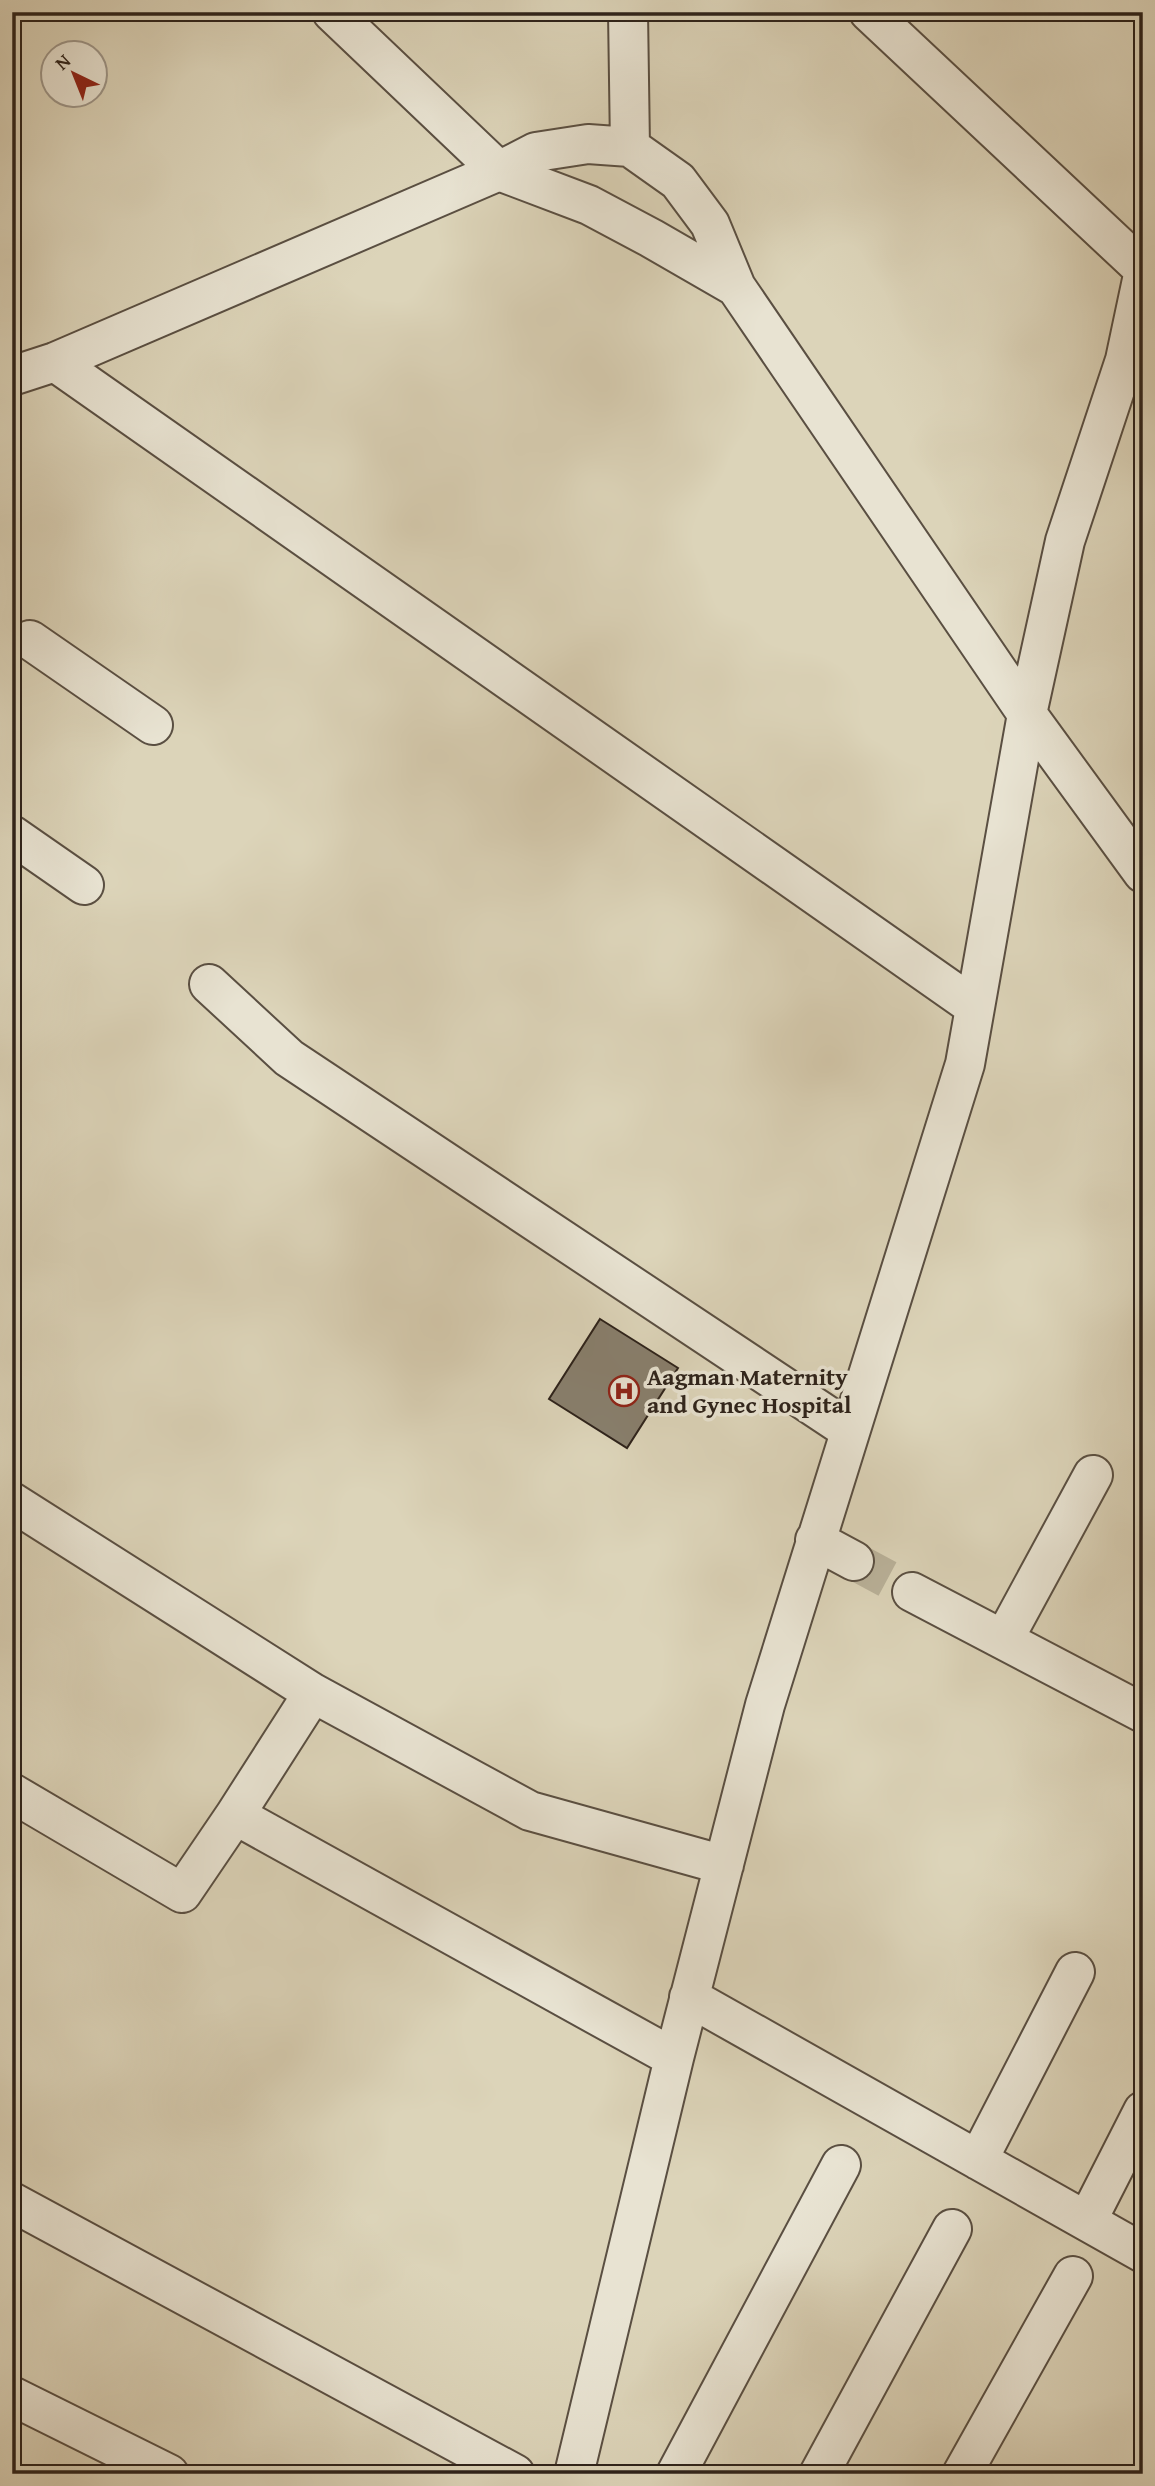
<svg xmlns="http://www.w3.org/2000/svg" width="1155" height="2486" viewBox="0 0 1155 2486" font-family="'Gentium Book Plus',serif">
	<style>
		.building { fill: #887f6d; stroke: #2e231b; stroke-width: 2 }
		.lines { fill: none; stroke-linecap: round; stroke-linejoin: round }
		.minor-tunnel { stroke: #b9b199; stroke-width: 38; stroke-dasharray: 38 19; stroke-linecap: butt }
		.minor-casing { stroke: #5a4f42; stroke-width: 42 }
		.minor { stroke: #e8e3d2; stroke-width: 38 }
		.labels { text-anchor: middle; stroke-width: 7; stroke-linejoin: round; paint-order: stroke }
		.poi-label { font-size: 24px; font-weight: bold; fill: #2e231b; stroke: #e8e3d2; text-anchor: start }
	</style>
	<rect width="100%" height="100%" fill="#dcd4b9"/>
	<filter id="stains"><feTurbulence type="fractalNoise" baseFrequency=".00286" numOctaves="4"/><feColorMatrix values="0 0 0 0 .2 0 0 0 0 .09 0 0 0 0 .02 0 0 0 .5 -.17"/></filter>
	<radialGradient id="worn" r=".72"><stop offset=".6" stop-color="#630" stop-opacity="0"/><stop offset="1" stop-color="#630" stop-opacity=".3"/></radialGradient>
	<path class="building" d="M600 1319 678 1368 627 1448 549 1399Z"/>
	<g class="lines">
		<path class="minor-tunnel" d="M854 1561 912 1592"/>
		<g class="minor-casing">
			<path id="minor" d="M332 12 499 171 589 205 651 238 736 287
				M628 12 630 147
				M869 12 1143 269
				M55 362 975 1007
				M12 376 55 362 499 171 536 152 588 144 630 147 678 181 710 224 736 287 1027 714 1143 873
				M30 640 153 725
				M12 835 84 885
				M209 984 289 1058 849 1430
				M12 1502 313 1693 530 1811 724 1865
				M815 1540 854 1561
				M912 1592 1143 1713
				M1004 1639 1093 1475
				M313 1693 235 1815 674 2058
				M12 1793 182 1893 235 1815
				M689 1997 1143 2253
				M978 2160 1075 1972
				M12 2202 515 2474
				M1087 2221 1143 2111
				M12 2396 169 2474
				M574 2474 674 2058 765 1705 965 1064 1027 714 1065 541 1125 360 1143 275
				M676 2474 841 2165
				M819 2474 952 2229
				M962 2474 1073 2276"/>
		</g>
		<use href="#minor" class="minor"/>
	</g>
	<defs>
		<g id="hospital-ring" transform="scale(1.575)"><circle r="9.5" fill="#e8e3d2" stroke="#8f2418" stroke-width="1.5"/><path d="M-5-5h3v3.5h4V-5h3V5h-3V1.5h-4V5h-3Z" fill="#8f2418"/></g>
	</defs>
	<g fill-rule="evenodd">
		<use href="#hospital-ring" x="624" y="1391"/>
	</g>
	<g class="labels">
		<g class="poi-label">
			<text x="647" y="1385">Aagman Maternity<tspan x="647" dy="28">and Gynec Hospital</tspan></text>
		</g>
	</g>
	<rect width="1155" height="2486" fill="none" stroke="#dcd4b9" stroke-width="42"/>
	<rect x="14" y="14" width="1127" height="2458" fill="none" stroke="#2e231b" stroke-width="3.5"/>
	<rect x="21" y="21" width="1113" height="2444" fill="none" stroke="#2e231b" stroke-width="2"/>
	<g transform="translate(74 74) rotate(317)"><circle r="33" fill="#e8e3d2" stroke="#9e9689" stroke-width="2"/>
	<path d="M0-5L12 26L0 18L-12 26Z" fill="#8f2418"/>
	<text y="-10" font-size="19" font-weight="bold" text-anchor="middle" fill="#2e231b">N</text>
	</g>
	<rect width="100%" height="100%" filter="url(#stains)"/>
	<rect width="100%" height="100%" fill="url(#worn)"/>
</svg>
